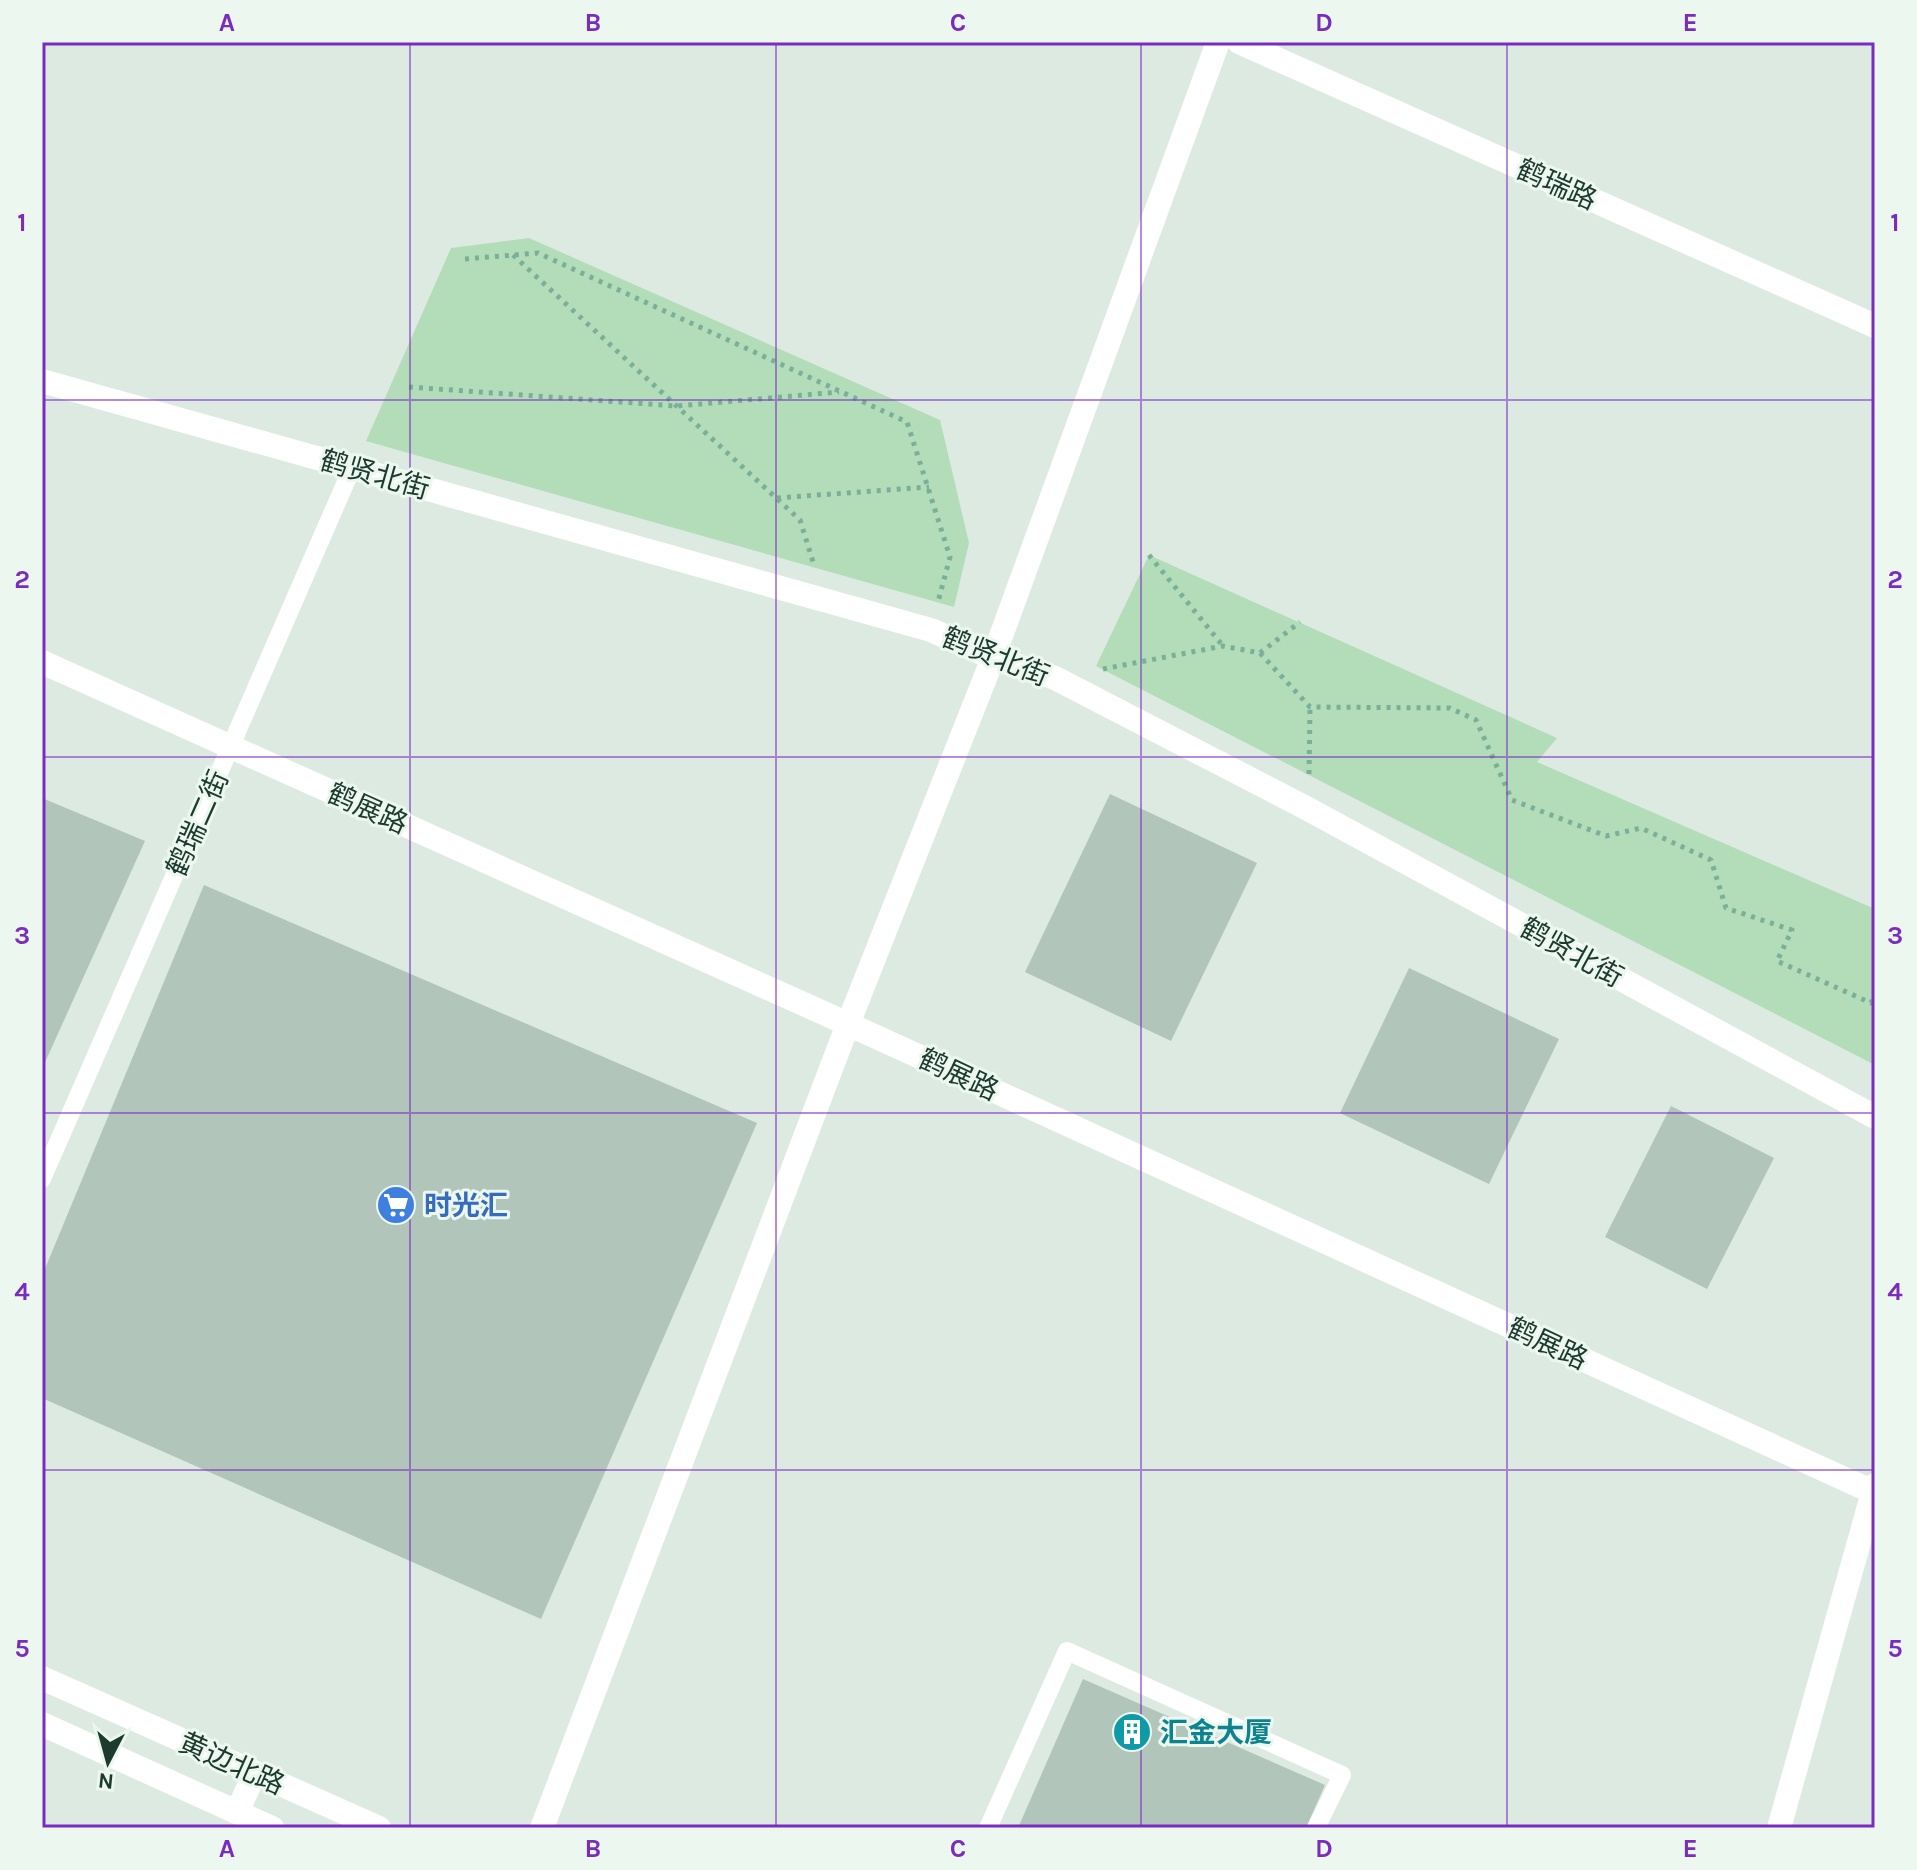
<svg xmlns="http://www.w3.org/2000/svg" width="1917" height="1870" viewBox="0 0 1917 1870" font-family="Karla,'Noto Sans SC',sans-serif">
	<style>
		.green { fill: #b3ddb9 }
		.building { fill: #b1c5bb }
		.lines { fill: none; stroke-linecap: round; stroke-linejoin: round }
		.path { stroke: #7ab099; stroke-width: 5; stroke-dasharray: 4 6; stroke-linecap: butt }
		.service { stroke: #fff; stroke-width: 18 }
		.minor { stroke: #fff; stroke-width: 24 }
		.tertiary { stroke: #fff; stroke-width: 24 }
		.grid { fill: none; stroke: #7b2cbf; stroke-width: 2; stroke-opacity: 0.55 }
		.labels { text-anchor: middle; stroke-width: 6; stroke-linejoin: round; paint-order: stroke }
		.street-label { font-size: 28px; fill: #1d3a2f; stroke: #ecf7f0 }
		.shop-label { font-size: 28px; font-weight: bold; fill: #366cbe; stroke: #ecf7f0; text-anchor: start }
		.culture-label { font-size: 28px; font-weight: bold; fill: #0d838f; stroke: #ecf7f0; text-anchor: start }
		.neatline { fill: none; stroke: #7b2cbf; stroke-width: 3 }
		.grid-label { font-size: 26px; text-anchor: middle; font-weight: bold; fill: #7b2cbf }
	</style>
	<rect width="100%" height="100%" fill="#dceae2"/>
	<path class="green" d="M529 238 940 420 969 543 954 607 366 441 451 248Z
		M1149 555 1557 738 1537 762 1875 909V1065L1096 666Z"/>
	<path class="building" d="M1110 794 1257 863 1171 1041 1025 972Z
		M42 798 145 841 42 1069Z
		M204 885 757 1123 541 1619 42 1398V1276Z
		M1409 968 1559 1039 1489 1184 1340 1113Z
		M1671 1106 1774 1158 1707 1289 1605 1237Z
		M1083 1679 1325 1785 1306 1828H1018Z"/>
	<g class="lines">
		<path class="path" d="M513 255 800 520 814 565
			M465 259 538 253 907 422 950 557 938 602
			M409 387 677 406 839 392
			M777 498 929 487
			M1149 555 1223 646
			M1260 653 1300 622
			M1103 669 1223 646 1260 653 1310 707 1450 708 1476 720 1512 800 1606 836 1641 828 1711 860 1726 908 1792 930 1777 961 1871 1003 1875 993
			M1309 774 1310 707"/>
		<path class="service" d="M42 1179 352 468
			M988 1828 1067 1651 1342 1775 1316 1828"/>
		<path class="minor" d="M1239 42 1875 326
			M42 381 931 630 993 658 1055 678 1308 809 1875 1117
			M42 662 848 1024 1873 1492
			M237 1812 255 1773
			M542 1828 848 1024 993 658 1218 42"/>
		<path class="tertiary" d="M42 1678 379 1828
			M42 1724 272 1828
			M1779 1828 1875 1485"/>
	</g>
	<path class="grid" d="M410 42V1828M776 42V1828M1141 42V1828M1507 42V1828M42 400H1875M42 757H1875M42 1113H1875M42 1470H1875"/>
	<defs>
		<g id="supermarket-disc" transform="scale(2)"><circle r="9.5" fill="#3f7fe0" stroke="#ecf7f0"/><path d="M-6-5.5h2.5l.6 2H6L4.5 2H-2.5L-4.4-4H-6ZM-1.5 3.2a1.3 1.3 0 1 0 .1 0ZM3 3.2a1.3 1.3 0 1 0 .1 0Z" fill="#fff"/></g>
		<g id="building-disc" transform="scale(2)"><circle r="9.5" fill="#0f9aa8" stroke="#ecf7f0"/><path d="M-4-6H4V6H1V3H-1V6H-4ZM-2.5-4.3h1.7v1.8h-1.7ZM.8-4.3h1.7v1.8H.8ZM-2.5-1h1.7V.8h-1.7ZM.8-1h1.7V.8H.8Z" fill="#fff"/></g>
	</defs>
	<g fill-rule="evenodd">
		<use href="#supermarket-disc" x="396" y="1205"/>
		<use href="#building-disc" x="1132" y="1732"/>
	</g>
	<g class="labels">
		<g class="street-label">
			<text transform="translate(1557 184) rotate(24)" y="10">鹤瑞路</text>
			<text transform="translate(375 474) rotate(16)" y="10">鹤贤北街</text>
			<text transform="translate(996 656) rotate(22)" y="10">鹤贤北街</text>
			<text transform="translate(368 808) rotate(24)" y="10">鹤展路</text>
			<text transform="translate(197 823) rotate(-66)" y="10">鹤瑞二街</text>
			<text transform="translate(1572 952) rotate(29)" y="10">鹤贤北街</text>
			<text transform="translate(959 1074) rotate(25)" y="10">鹤展路</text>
			<text transform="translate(1548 1343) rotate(25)" y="10">鹤展路</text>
			<text transform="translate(232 1763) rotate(24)" y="10">黄边北路</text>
		</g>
		<g class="shop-label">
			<text x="424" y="1215">时光汇</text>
		</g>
		<g class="culture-label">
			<text x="1160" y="1742">汇金大厦</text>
		</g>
	</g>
	<rect width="1917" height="1870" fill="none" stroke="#ecf7f0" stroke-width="88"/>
	<g transform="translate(108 1762) rotate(186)" stroke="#ecf7f0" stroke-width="6" paint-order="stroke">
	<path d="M0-6L14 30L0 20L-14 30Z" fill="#1d3a2f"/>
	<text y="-12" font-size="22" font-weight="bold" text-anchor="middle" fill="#1d3a2f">N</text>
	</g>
	<rect x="44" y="44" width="1829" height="1782" class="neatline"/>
	<g class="grid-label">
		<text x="227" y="31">A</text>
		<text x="593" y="31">B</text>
		<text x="958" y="31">C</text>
		<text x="1324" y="31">D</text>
		<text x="1690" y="31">E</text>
		<text x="22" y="231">1</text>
		<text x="1895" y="231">1</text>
		<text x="22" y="588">2</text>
		<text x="1895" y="588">2</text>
		<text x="22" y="944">3</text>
		<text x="1895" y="944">3</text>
		<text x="22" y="1300">4</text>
		<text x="1895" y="1300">4</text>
		<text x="22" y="1657">5</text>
		<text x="1895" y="1657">5</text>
		<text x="227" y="1857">A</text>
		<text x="593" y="1857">B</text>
		<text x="958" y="1857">C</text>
		<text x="1324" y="1857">D</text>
		<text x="1690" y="1857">E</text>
	</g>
</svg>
